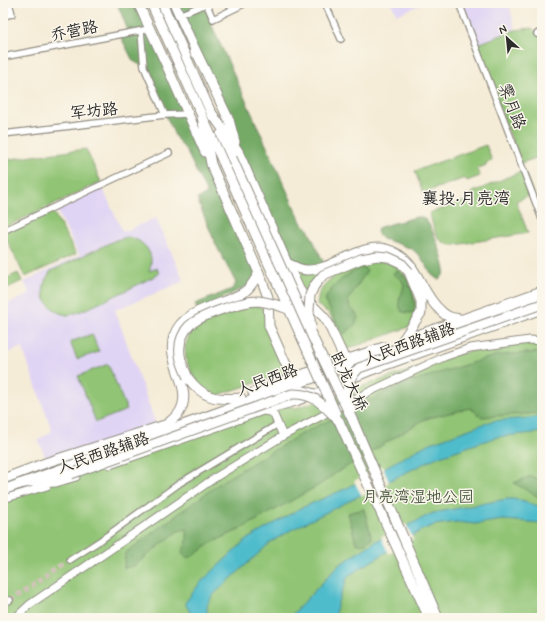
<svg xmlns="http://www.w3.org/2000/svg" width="545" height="621" viewBox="0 0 545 621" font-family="Mynerve,'LXGW WenKai TC',sans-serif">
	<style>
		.built { fill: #e0d4f4 }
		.green { fill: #91c475; stroke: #5e7850 }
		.forest { fill: #74aa66; stroke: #506a48 }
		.water { fill: #50bccc; stroke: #3e747c }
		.pier { fill: #f5ecd7 }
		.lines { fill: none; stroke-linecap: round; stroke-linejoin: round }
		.minor-tunnel { stroke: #cdc5b5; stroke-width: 5.5; stroke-dasharray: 5.5 3; stroke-linecap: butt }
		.minor-casing { stroke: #908c81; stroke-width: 8 }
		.tertiary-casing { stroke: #908c81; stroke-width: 9 }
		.primary-casing { stroke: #908c81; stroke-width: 11 }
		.trunk-casing { stroke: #908c81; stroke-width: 11 }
		.minor { stroke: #fff; stroke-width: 5.5 }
		.tertiary { stroke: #fff; stroke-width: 7 }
		.primary { stroke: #fff; stroke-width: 9 }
		.trunk { stroke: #fff; stroke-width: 9 }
		.trunk-bridge-casing { stroke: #908c81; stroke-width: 11; stroke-linecap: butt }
		.trunk-bridge { stroke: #fff; stroke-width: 9 }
		.labels { text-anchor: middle; stroke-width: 3; stroke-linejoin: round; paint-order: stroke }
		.street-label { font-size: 16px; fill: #2b2b2b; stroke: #fbf7ec }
		.park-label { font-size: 16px; fill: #4a5941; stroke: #fbf7ec }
		.neighbourhood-label { font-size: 17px; fill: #2b2b2b; stroke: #fbf7ec }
	</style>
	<rect width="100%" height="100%" fill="#fbf7ec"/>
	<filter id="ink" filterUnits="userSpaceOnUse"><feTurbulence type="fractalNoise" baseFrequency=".025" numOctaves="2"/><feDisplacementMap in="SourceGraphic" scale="8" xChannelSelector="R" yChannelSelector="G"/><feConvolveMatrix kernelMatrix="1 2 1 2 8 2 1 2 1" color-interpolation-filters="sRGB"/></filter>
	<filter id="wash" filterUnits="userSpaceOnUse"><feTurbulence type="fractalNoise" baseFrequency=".012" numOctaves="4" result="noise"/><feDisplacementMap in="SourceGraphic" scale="16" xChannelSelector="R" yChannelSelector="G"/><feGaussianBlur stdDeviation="0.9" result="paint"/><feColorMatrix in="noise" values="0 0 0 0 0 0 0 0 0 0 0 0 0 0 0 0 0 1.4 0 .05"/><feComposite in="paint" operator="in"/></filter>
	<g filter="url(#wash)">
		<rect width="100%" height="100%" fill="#f5ecd7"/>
		<path class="built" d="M391 3H424L397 15Z
			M459 3H509L515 30 475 45Z
			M101 185 123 232 156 218 184 281 115 310 157 427 48 462 38 440 52 431 22 347 8 353 3 342V306L30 294 24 282 79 255 55 207Z"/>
		<path class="green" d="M532 28 542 38V156L521 163 475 45 515 30Z
			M486 145 492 161 486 163V165L477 169 480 176 467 181 465 178 423 193 415 171Z
			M86 149 101 182 3 228V160Z
			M524 170 533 194 516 201 528 233 455 245C435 245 435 229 429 213L471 199 472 196 471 193Z
			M51 208 76 254 25 277 3 232Z
			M128 237C140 239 152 249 151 262 151 265 150 268 149 271L157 268 159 274C145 281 77 316 67 315 58 314 49 307 45 299 41 288 45 279 51 271L116 240Z
			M379 261C383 262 388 262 392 264 410 271 415 296 418 313L409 327 348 349C338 340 338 326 330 315 327 311 321 308 317 305L319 293 326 283 335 276 367 262Z
			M325 270 311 282 306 292 300 287 295 271 311 274Z
			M18 273 22 281 3 290V280Z
			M255 305 265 309 287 373 218 395 202 389 194 378 186 360 185 346 190 334 198 326 221 316Z
			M92 334 99 352 77 359 70 342Z
			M542 336V618H3V499L263 411 284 405 296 408 429 364 444 357Z
			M108 364 127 410 96 422 78 376Z"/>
		<path class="forest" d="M117 3H138L259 273 253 283 198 311 195 304 232 289 236 283 216 245 197 199 207 194 186 150 176 138 144 67 133 61 120 35 129 33Z
			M174 3H206L213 19 212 26 302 224 307 227 323 261 324 267 307 270 287 263Z
			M416 217C418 217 420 217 422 217 433 223 442 257 445 269L444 274 439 280 433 276 420 256 412 249 390 241 382 239 378 234 377 230 380 227Z
			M364 268 367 271 348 300 350 307 358 316 356 324 344 334 341 331 325 300C329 288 351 269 364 268Z
			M396 270 407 278 413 293 415 312 410 313 402 312C395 298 402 298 404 285L401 279 393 274 394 272Z
			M542 352V413L482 417 470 408 425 419 333 475 321 484 241 529 211 543 193 556 186 558 182 552 187 542V529L178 531 134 566 124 568 125 553 224 480 301 434 403 384 497 355Z
			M531 476 542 481V499L514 483Z
			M364 509 372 539 362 545 356 543 348 513Z"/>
		<path class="water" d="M542 417V432L497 437 437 457 291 530 271 542 213 595C207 603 205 608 209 618H193L185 603 200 583 246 540 299 509 347 488 428 444 492 421Z
			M507 499H514L542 507V523L503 520 475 524 456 522 435 525 422 530 348 576 338 602 334 618H289L339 565 376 541 433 513Z"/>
		<path class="pier" d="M382 466 389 482 362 496 354 481Z
			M406 524 413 539 389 554 381 537Z"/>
	</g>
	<g filter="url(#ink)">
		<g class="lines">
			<path class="minor-tunnel" d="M10 600 70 560"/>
			<g class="minor-casing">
				<path id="minor" d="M206 3 213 19 246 3
					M325 3 341 39
					M459 3 542 219
					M179 15 208 3
					M3 16 12 14 9 3
					M141 31 144 67 165 115
					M537 34 542 31
					M3 57 149 29
					M3 134 165 115 187 114
					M3 231 169 153
					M70 560 101 540 180 483 278 424
					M3 604 10 600"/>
			</g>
			<g class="tertiary-casing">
				<path id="tertiary" d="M290 386 315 393
					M263 411 296 402 369 372 542 310
					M110 465 263 411 271 412 274 415 283 436
					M35 484 56 483 76 477
					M3 499 47 486
					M15 618 29 605 120 543 216 477 283 436 356 398 444 357 470 348 530 340 542 341"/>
			</g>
			<g class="primary-casing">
				<path id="primary" d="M287 263 299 289 305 298 324 317 328 323 345 360
					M259 273 268 297 269 326 292 378
					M412 337 542 291
					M253 393 292 378 384 347
					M3 479 48 462 168 424
					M3 490 296 384 542 298"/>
			</g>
			<g class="trunk-casing">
				<path id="trunk" d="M138 3 165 62 168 67
					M151 3 223 162
					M162 3 213 117
					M174 3 194 47 195 53
					M194 47 229 120 235 142
					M165 62 205 152
					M211 112 238 151 287 263C293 266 300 270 307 270 332 271 361 242 386 249 419 258 418 291 441 311 443 313 445 315 448 316 451 318 456 318 460 319
					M221 134 232 158
					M402 341 421 313V301L409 272
					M188 378C204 399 216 400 241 398
					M339 421 429 618
					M353 421 438 618
					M168 424C171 420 176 417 179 413 195 388 165 363 174 336 183 308 222 306 244 292 251 288 255 279 259 273L211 164 202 117
					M19 484 71 474"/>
			</g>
			<use href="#minor" class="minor"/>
			<use href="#tertiary" class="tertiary"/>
			<use href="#primary" class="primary"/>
			<use href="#trunk" class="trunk"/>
			<g class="trunk-bridge-casing">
				<path id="trunk-bridge" d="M232 158 312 336 353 421
					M223 162 336 414
					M311 327 309 311 310 295 314 286 323 275 361 259 377 256 388 257 401 263 409 272
					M188 378C184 368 178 357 180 346 180 339 185 330 189 326 200 315 243 301 258 301 269 302 278 305 288 309
					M351 410C347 388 343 385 359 368L542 304
					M71 474 292 394C315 393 323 405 339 421"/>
			</g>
			<use href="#trunk-bridge" class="trunk-bridge"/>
		</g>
	</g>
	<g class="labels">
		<g class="street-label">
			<text transform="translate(74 30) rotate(-11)" y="6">乔营路</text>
			<text transform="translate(513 106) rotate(69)" y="6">霁月路</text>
			<text transform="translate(94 110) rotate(-6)" y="6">军坊路</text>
			<text transform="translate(409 343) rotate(-20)" y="6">人民西路辅路</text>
			<text transform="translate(267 379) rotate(-20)" y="6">人民西路</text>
			<text transform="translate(350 381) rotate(64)" y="6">卧龙大桥</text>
			<text transform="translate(103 452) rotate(-19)" y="6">人民西路辅路</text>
		</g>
		<g class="park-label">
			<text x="418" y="502">月亮湾湿地公园</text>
		</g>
		<g class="neighbourhood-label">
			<text x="466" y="204">襄投·月亮湾</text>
		</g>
	</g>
	<rect width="545" height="621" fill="none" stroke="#fbf7ec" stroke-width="16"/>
	<g transform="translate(507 38) rotate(333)" stroke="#fbf7ec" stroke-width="3" paint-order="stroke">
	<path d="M0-3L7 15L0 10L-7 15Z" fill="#2b2b2b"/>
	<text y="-6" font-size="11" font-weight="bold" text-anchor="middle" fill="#2b2b2b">N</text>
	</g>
</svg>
